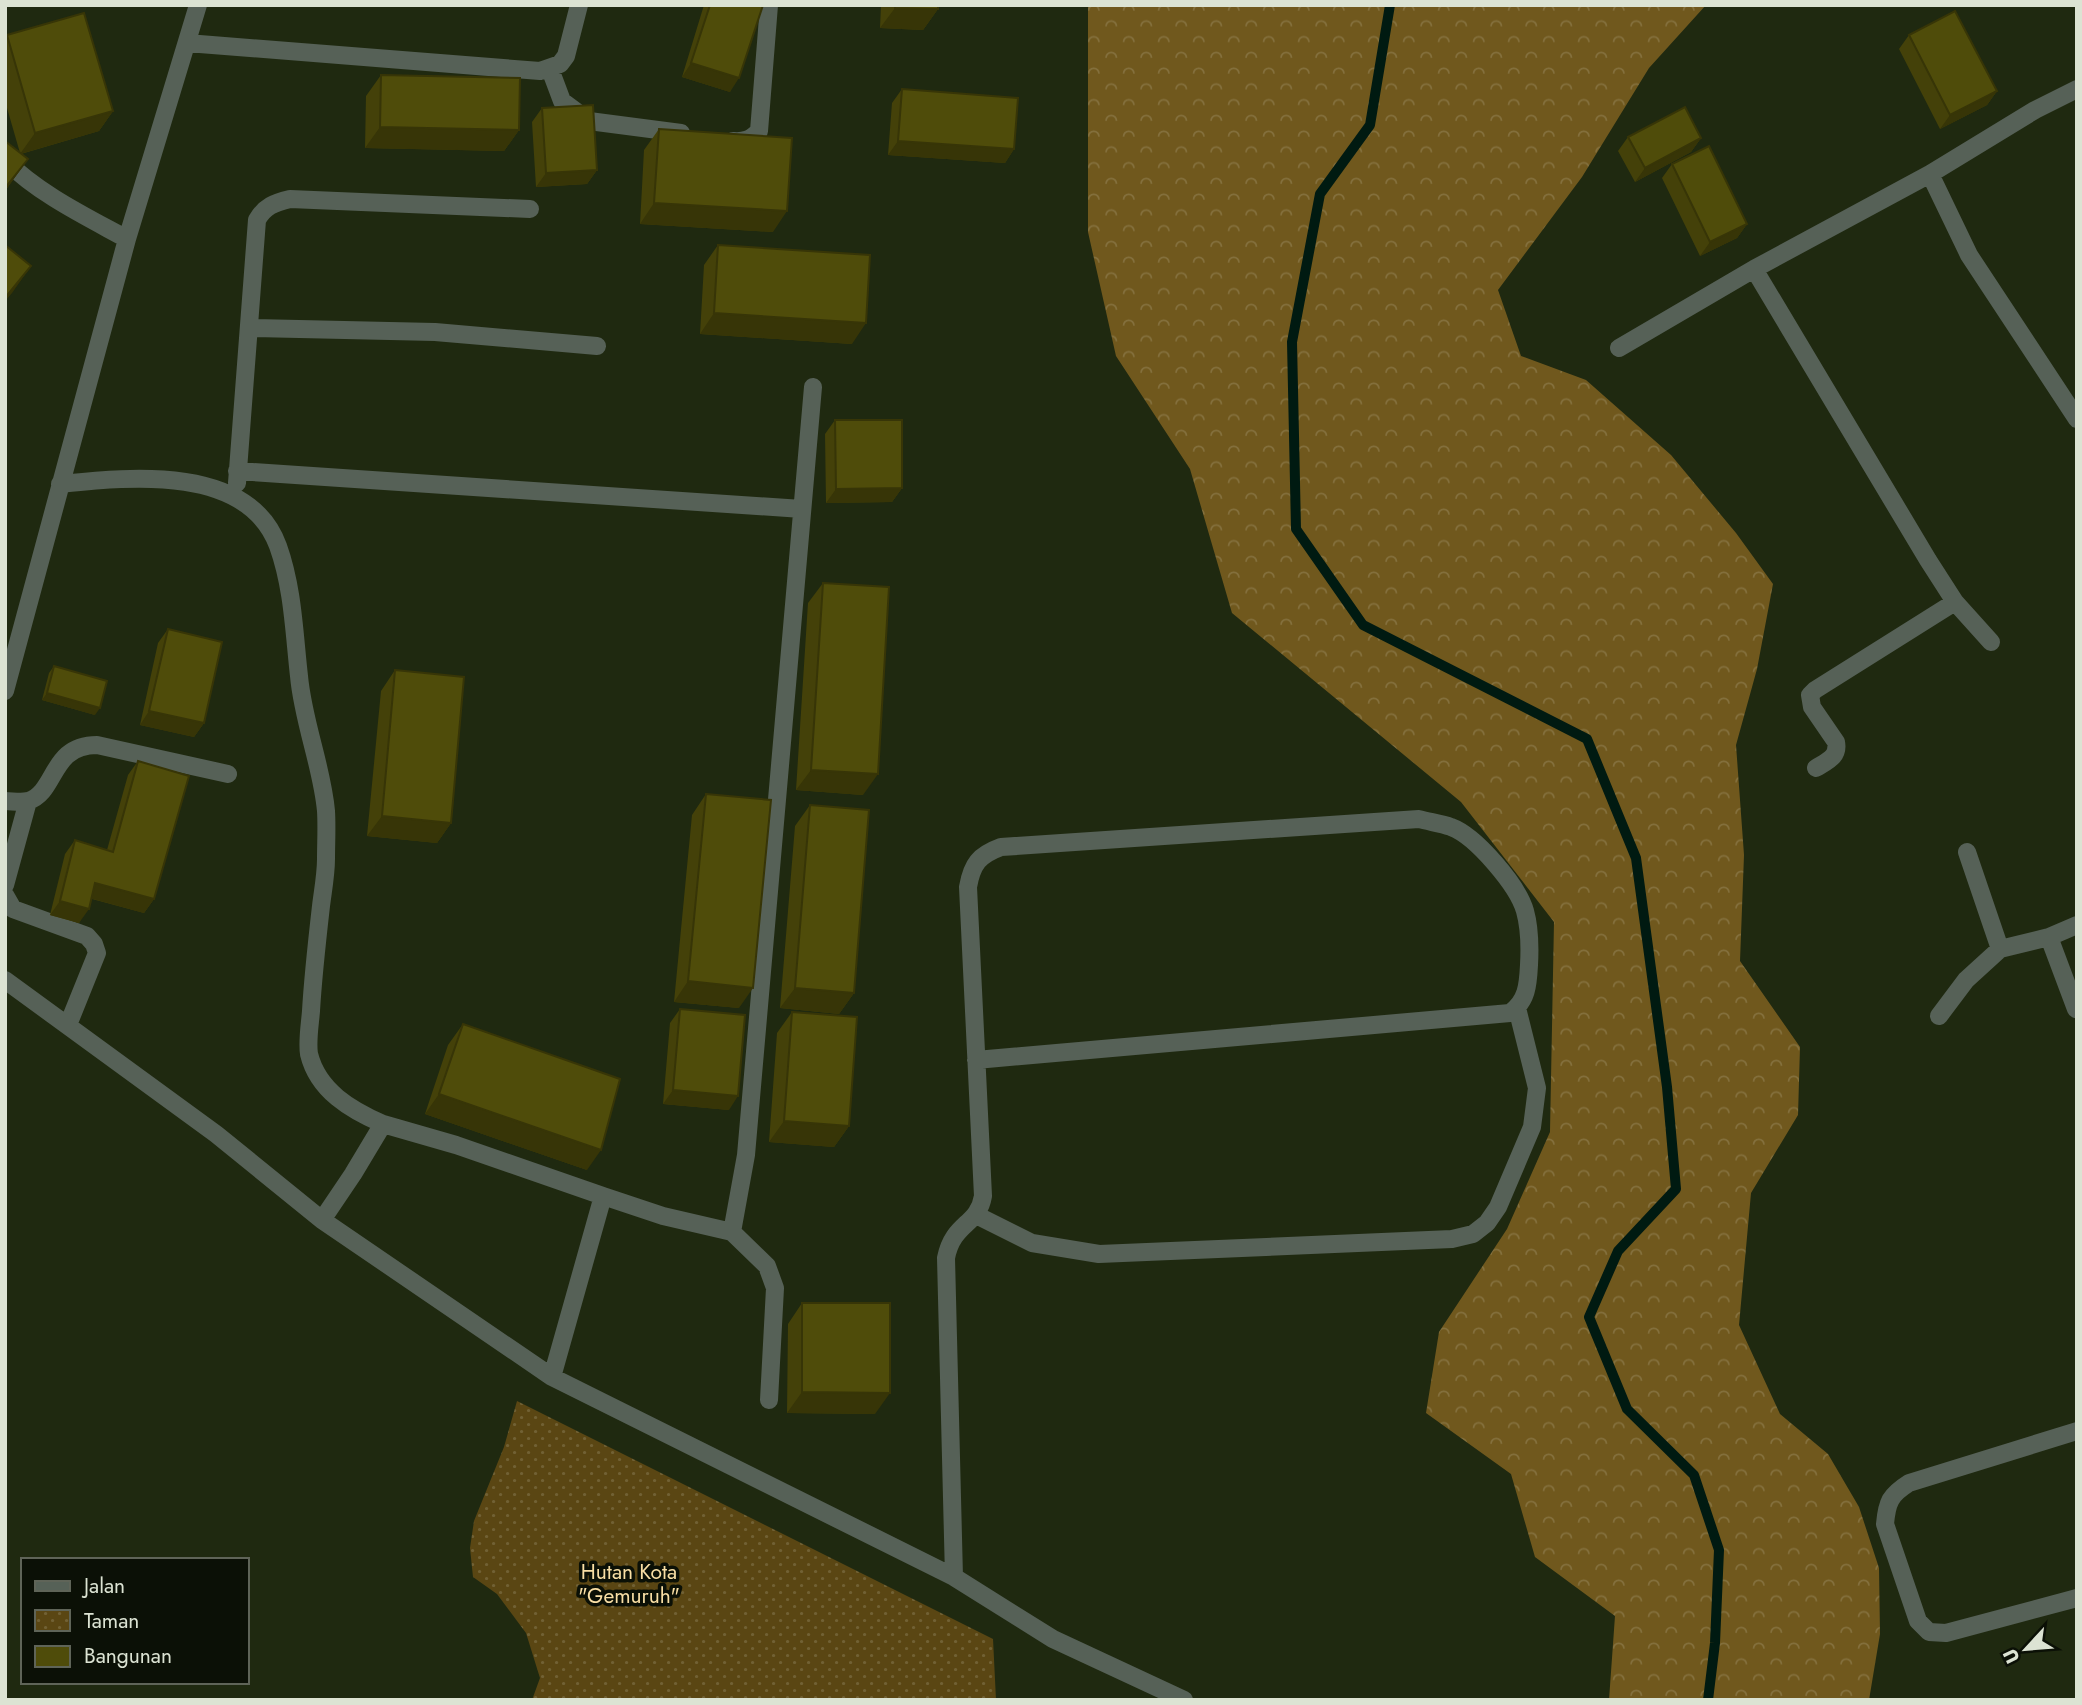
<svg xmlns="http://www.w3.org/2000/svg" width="2082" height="1705" viewBox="0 0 2082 1705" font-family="Jost,sans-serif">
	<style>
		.forest { fill: url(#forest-crowns) }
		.park { fill: url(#park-dots) }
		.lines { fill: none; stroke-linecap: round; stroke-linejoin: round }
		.stream { stroke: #001a11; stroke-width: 10 }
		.minor { stroke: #566157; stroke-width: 18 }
		.wall { fill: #444109 }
		.shaded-wall { fill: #373507 }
		.building { fill: #4f4c0a; stroke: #373507; stroke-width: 2 }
		.labels { text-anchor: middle; stroke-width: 7; stroke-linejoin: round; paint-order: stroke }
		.park-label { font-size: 21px; fill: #f9dfa5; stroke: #0b1006 }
	</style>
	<defs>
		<pattern id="forest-crowns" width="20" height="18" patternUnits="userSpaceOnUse" patternTransform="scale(1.75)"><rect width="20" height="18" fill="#70581d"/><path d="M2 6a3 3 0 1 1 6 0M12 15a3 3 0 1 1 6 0" fill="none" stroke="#84703d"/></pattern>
		<pattern id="park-dots" width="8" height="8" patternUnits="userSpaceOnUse" patternTransform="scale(1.75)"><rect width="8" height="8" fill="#5a4613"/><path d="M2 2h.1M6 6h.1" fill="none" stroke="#716134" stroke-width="1.8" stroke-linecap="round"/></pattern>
	</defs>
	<rect width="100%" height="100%" fill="#1f2910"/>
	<path class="forest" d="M1088 5H1706L1649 68 1582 177 1498 290 1521 356 1586 380 1671 455 1736 533 1773 584 1757 669 1736 745 1744 855 1740 961 1800 1047 1798 1115 1751 1193 1739 1325 1780 1414 1828 1454 1859 1507 1879 1568 1880 1634 1869 1700H1609L1615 1616 1535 1557 1511 1474 1426 1413 1439 1332 1507 1229 1550 1132 1554 922 1461 802 1232 613 1190 469 1116 356 1088 232Z"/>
	<path class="park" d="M517 1401 993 1639 996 1700H532L540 1678 526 1633 497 1594 473 1577 470 1548 474 1521 504 1447Z"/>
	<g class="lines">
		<path class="stream" d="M1390 5 1370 125 1320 194 1292 342 1296 529 1363 625 1587 739 1636 858 1667 1087 1676 1189 1618 1251 1589 1317 1627 1409 1694 1475 1719 1550 1715 1643 1708 1700"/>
		<path class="minor" d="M187 43 540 71 560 64 566 56 579 5
			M550 69 562 101 589 121 681 133
			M733 141C745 142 751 139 759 131L769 5
			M5 160C39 194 85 216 127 239
			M1930 174 1969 255 2077 419
			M1754 269 1928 560 1955 602 1991 642
			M249 328 435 332 597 346
			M1619 348 1754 269 1930 174 2035 110 2077 89
			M237 471 802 509
			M237 483 257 220C265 206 274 203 290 199L530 209
			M60 484C129 477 248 464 278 546 293 588 294 632 299 676 303 722 322 766 326 811 327 827 326 843 326 859 326 874 323 890 321 906 317 941 313 976 311 1011 310 1024 307 1041 309 1054 318 1091 351 1110 383 1124
			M5 691 127 239 198 5
			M1816 768C1827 761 1839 757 1836 742L1812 707 1810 695 1815 690 1955 602
			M5 801C12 801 21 803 28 801 57 792 50 745 97 745L228 774
			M1967 852 2000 949
			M5 885 28 801
			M5 895 13 909 87 936 94 944 97 953 68 1025
			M2049 937 2076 1009
			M5 980 216 1134 322 1220 552 1377 954 1577 1053 1639 1184 1700
			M1939 1016 1966 980 2000 949 2049 937 2077 925
			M603 1196 663 1216 732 1232 767 1266 775 1288 769 1400
			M976 1215 1032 1243 1099 1254 1452 1239 1473 1234 1487 1223 1498 1207 1532 1127 1537 1088 1517 1008
			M322 1220 353 1174 383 1124 456 1145 603 1196 552 1377
			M732 1232 746 1155 813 387
			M2077 1431 1909 1483C1890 1495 1887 1502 1885 1524L1918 1621 1929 1632 1946 1633 2077 1598
			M954 1577 946 1258C953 1222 978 1226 983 1196L968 887C972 864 979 855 1001 847L1419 819C1429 822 1441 823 1451 827 1476 836 1518 886 1525 911 1530 929 1530 947 1529 965 1528 985 1527 1001 1510 1013L976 1060"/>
	</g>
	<path class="wall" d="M704 5H763L730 92 682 77Z
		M881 5H938V9L923 30 880 28Z
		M7 35 113 111 99 131 21 154 28 159 5 191V141L20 153 5 101V37Z
		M1909 35 1997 91 1987 105 1940 129 1899 49Z
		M381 75 519 130 504 151 365 148 366 96Z
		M902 89 1014 149 1005 163 888 155 892 103Z
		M542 108 597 170 587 184 536 187 532 122Z
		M659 129 773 232 640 224 644 150Z
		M1628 137 1701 138 1691 152 1635 182 1618 151Z
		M1672 164 1747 224 1737 238 1700 256 1662 178Z
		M718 245 852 344 700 334 704 265Z
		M835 420 902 488 892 502 826 503 825 434Z
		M823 583 863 795 796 790 808 603Z
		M168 629 204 723 194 737 140 725 158 643Z
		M54 666 95 715 42 700 49 673Z
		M395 670 451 823 437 843 367 836 381 691Z
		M138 761 154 899 144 913 92 899 79 923 50 915 65 854 75 840 107 850 128 775Z
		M706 794 739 1008 674 1002 692 815Z
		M810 805 854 993 839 1014 780 1008 795 826Z
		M680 1009 729 1110 663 1104 670 1023Z
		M792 1012 849 1126 834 1147 769 1142 777 1033Z
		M463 1024 587 1170 425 1114 448 1045Z
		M802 1303 875 1414 787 1413 788 1324Z"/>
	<path class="shaded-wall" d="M895 8 938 9 923 30 880 28Z
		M691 63 739 78 730 92 682 77Z
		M1997 91 1987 105 1940 129 1950 115Z
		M113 111 99 131 20 154 35 133Z
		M380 127 519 130 504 151 365 148Z
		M1701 138 1691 152 1635 182 1645 168Z
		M898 141 1014 149 1005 163 888 155Z
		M28 159 5 191V188Z
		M597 170 587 184 536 187 546 173Z
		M654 203 787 211 773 232 640 224Z
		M1747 224 1737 238 1700 256 1710 242Z
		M31 266 12 293 5 301V298Z
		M714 313 866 323 852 344 700 334Z
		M902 488 892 502 826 503 836 489Z
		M47 693 100 708 95 715 42 700Z
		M149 711 204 723 194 737 140 725Z
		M811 770 878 774 863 795 796 790Z
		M382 816 451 823 437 843 367 836Z
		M95 883 154 899 144 913 86 897Z
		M60 901 89 909 79 923 50 915Z
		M688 981 753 988 739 1008 674 1002Z
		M795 988 854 993 839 1014 780 1008Z
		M673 1090 738 1096 729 1110 663 1104Z
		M439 1094 601 1150 587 1170 425 1114Z
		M784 1121 849 1126 834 1147 769 1142Z
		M802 1392 890 1393 875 1414 787 1413Z"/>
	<path class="building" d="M710 5H763L739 78 691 63Z
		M895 5H938V9L895 8Z
		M1955 11 1997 91 1950 115 1909 35Z
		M84 13 113 111 35 133 7 35Z
		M381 75 520 78 519 130 380 127Z
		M902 89 1018 98 1014 149 898 141Z
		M593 105 597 170 546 173 542 108Z
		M1685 107 1701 138 1645 168 1628 137Z
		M659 129 792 138 787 211 654 203Z
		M5 141 28 159 5 188Z
		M1709 146 1747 224 1710 242 1672 164Z
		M5 245 31 266 5 298Z
		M718 245 870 255 866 323 714 313Z
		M835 420H902V488L836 489Z
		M823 583 889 587 878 774 811 770Z
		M168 629 222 642 204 723 149 711Z
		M54 666 107 681 100 708 47 693Z
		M395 670 464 677 451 823 382 816Z
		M138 761 189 776 154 899 95 883 89 909 60 901 75 840 113 852Z
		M706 794 771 800 753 988 688 981Z
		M810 805 869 810 854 993 795 988Z
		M680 1009 745 1015 738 1096 673 1090Z
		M792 1012 857 1017 849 1126 784 1121Z
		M463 1024 620 1079 601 1150 439 1094Z
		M802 1303H890V1393L802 1392Z"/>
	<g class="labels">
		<g class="park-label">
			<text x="629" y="1579">Hutan Kota<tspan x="629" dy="24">"Gemuruh"</tspan></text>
		</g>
	</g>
	<rect width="2082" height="1705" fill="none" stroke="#dce3d3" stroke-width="14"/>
	<rect x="21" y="1558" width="228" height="126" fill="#0b1006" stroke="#5f6458" stroke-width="2"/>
	<rect x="35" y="1581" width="35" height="10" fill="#566157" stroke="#5f6458" stroke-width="2"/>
	<text x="84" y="1593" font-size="21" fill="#dce3d3">Jalan</text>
	<rect x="35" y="1610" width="35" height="21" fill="url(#park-dots)" stroke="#5f6458" stroke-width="2"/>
	<text x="84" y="1628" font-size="21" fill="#dce3d3">Taman</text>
	<rect x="35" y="1646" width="35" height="21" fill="#4f4c0a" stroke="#5f6458" stroke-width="2"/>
	<text x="84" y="1663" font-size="21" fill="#dce3d3">Bangunan</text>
	<g transform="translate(2026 1649) rotate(244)" stroke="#0b1006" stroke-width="5" paint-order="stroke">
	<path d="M0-5L12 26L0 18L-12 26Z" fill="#dce3d3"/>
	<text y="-10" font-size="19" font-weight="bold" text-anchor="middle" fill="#dce3d3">U</text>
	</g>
</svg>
